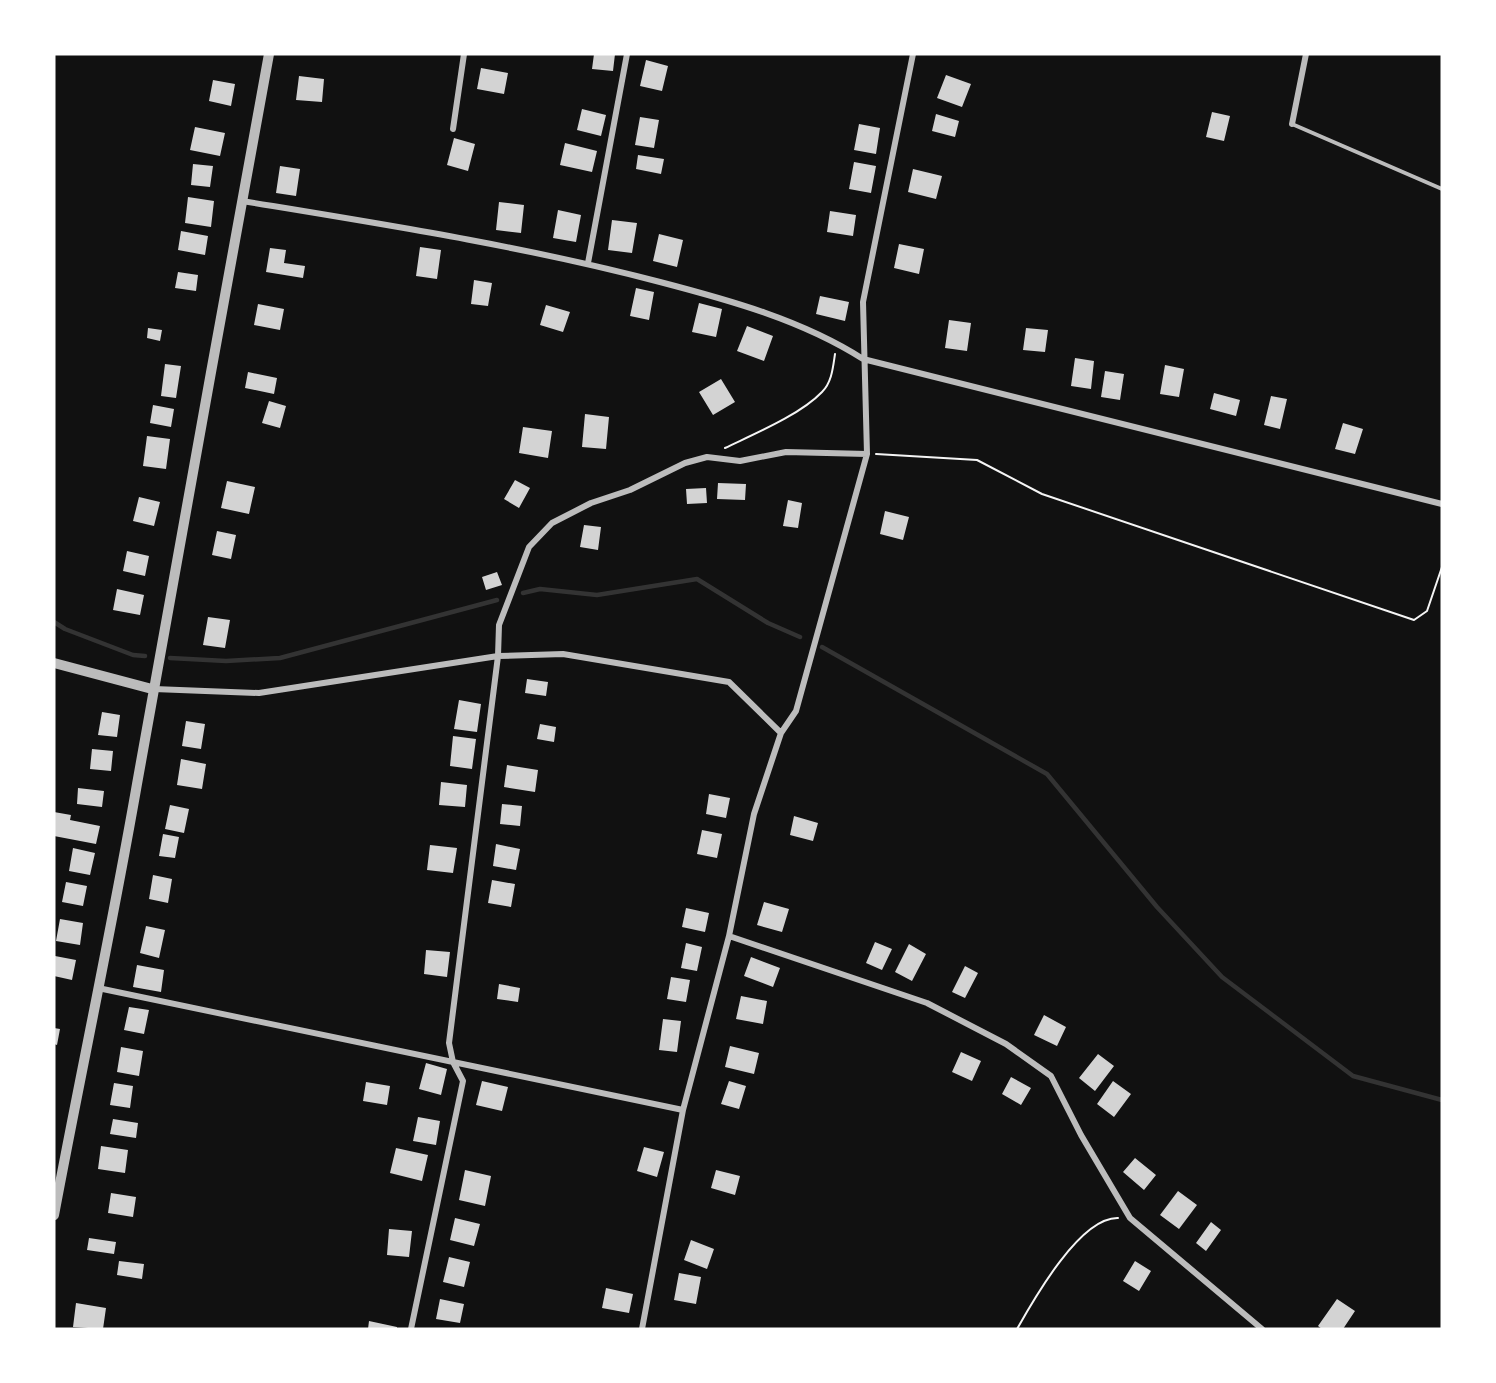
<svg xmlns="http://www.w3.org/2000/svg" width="1496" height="1383" viewBox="0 0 1496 1383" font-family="'IBM Plex Sans',sans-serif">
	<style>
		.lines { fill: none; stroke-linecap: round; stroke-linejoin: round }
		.stream { stroke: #333; stroke-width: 4.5 }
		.building { fill: #d3d3d3 }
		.path { stroke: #f5f5f5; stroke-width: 2 }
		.service { stroke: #bcbcbc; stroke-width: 4 }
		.minor { stroke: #bcbcbc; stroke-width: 6 }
		.tertiary { stroke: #bcbcbc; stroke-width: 10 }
	</style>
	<rect width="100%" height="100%" fill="#111"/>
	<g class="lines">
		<path class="stream" d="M523 593 540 589 597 595 697 579 768 623 800 637
			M54 622 65 629 133 655 145 656
			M822 647 1047 774 1157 907 1222 977 1353 1076 1442 1100
			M170 658 226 661 280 658 497 600"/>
	</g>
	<path class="building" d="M594 54H615L613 71 592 69Z
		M646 60 668 66 662 91 640 86Z
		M481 68 508 73 504 94 477 89Z
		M946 75 971 84 962 107 937 98Z
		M299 76 324 79 322 102 296 100Z
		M213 80 235 84 231 106 209 101Z
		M582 109 606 115 601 136 577 130Z
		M1212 112 1230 116 1224 141 1206 137Z
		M936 114 959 121 955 137 932 131Z
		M640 117 659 120 654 148 635 145Z
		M859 124 880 128 876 154 854 150Z
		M195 127 225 133 220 156 190 150Z
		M454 138 475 144 468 171 447 165Z
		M565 143 597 151 592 172 560 165Z
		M638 155 664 159 661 174 636 169Z
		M854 162 876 166 871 193 849 189Z
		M193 164 213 166 210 187 191 185Z
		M280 166 300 169 296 196 276 193Z
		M913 169 942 176 936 199 908 192Z
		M188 197 214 201 211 227 185 223Z
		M499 202 524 205 521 233 496 230Z
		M558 210 581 215 576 242 553 238Z
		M830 211 856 215 853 236 827 232Z
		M612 220 637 223 632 253 608 250Z
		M181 231 208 236 205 255 178 250Z
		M659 234 683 240 677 267 653 261Z
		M899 244 924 249 919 274 894 268Z
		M420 247 441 250 437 279 416 276Z
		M270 248 286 250 284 263 305 266 303 278 266 272Z
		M178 272 198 275 196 291 175 288Z
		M474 280 492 283 488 306 471 304Z
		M636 288 654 292 649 320 630 316Z
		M820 296 849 302 845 321 816 314Z
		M699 303 722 309 716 337 692 332Z
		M258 304 284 309 280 330 254 325Z
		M546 305 570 312 563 332 540 325Z
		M949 320 971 323 967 351 945 348Z
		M747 326 773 336 764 361 737 351Z
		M148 328 162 330 160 341 147 338Z
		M1026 328 1048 330 1045 352 1023 350Z
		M1075 358 1094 361 1091 389 1071 386Z
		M165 364 181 366 176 398 161 396Z
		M1165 365 1184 369 1179 397 1160 394Z
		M1105 371 1124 374 1120 400 1101 397Z
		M248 372 277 378 274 394 245 388Z
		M721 379 735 402 713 415 699 392Z
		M1214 393 1240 400 1236 416 1210 409Z
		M1271 396 1287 399 1280 429 1264 425Z
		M269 401 286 406 280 428 262 423Z
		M153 405 174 409 171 427 150 423Z
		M585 414 609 417 606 449 582 447Z
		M1343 423 1363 429 1355 454 1335 449Z
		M523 427 552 431 548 458 519 453Z
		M147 436 170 439 166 469 143 466Z
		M515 480 530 488 519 508 504 499Z
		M227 481 255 487 249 514 221 508Z
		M718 483 746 484 745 500 717 499Z
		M706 488 707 503 687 504 686 489Z
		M139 497 160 502 154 526 133 521Z
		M788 500 802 503 798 528 783 526Z
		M885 511 909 517 903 540 880 534Z
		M584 525 601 527 598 550 580 547Z
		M217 531 236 535 231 559 212 555Z
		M127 551 149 556 145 576 123 571Z
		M497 572 502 585 486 590 482 577Z
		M117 589 144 595 140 615 113 610Z
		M208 617 230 620 225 648 203 645Z
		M527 679 548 682 546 696 525 693Z
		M459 700 481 704 477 732 454 729Z
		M102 712 120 715 117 737 98 735Z
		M186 721 205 724 201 749 182 746Z
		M540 724 556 727 554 742 537 739Z
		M453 736 476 739 472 769 450 766Z
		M92 749 113 751 111 771 90 769Z
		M181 759 206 764 202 789 177 785Z
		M507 765 538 770 535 792 504 787Z
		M441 782 467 785 465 807 439 805Z
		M78 788 104 791 102 807 77 804Z
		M709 794 730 798 726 818 706 814Z
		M502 804 522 806 520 826 500 824Z
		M170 805 189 809 184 833 165 829Z
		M54 812 71 815 70 820 100 826 96 844 54 836Z
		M794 816 818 823 813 841 790 835Z
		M702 830 722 834 717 858 697 854Z
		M163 834 179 837 175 858 159 856Z
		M496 844 520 849 516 870 493 866Z
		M430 845 457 848 453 873 427 870Z
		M73 848 95 853 90 875 69 871Z
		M153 875 172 879 168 903 149 899Z
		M492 880 515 884 511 907 488 903Z
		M66 882 87 886 83 906 62 902Z
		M764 902 789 909 782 932 757 925Z
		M686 908 709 913 705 932 682 927Z
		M60 919 83 923 80 945 56 941Z
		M146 926 165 930 159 958 140 953Z
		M875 942 892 949 882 970 866 963Z
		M686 943 702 947 697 971 681 968Z
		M909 944 926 954 912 981 895 972Z
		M426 950 450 952 447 977 424 974Z
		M55 956 76 960 72 980 54 976Z
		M751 957 780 968 773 987 744 976Z
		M137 965 164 970 161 992 133 987Z
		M965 966 978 973 965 998 952 992Z
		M671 977 690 980 686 1002 667 999Z
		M499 984 520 988 518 1002 497 999Z
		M741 996 767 1001 763 1024 736 1019Z
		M129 1007 149 1010 144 1034 124 1030Z
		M1044 1015 1066 1027 1057 1046 1034 1035Z
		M663 1019 681 1021 677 1052 659 1050Z
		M54 1028 60 1029 57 1045 54 1044Z
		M730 1046 759 1053 754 1074 725 1067Z
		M121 1047 143 1051 139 1076 117 1072Z
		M961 1052 981 1061 972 1081 952 1072Z
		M1098 1054 1114 1066 1095 1091 1079 1078Z
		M426 1063 447 1069 441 1095 419 1089Z
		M1011 1077 1031 1088 1021 1105 1002 1094Z
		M482 1081 508 1087 502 1111 476 1105Z
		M729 1081 746 1086 739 1109 721 1104Z
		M1113 1081 1131 1094 1114 1117 1097 1104Z
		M366 1082 390 1086 387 1105 363 1101Z
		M114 1083 133 1086 130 1108 110 1105Z
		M418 1117 440 1121 436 1145 413 1141Z
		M113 1119 138 1123 136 1138 110 1134Z
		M101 1146 128 1150 125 1173 98 1169Z
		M644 1147 664 1152 657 1177 637 1171Z
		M396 1148 428 1155 422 1181 390 1173Z
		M1135 1158 1156 1175 1144 1190 1123 1172Z
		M465 1170 491 1176 485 1206 459 1200Z
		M716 1170 740 1176 735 1195 711 1188Z
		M1178 1191 1197 1205 1179 1229 1160 1215Z
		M111 1193 136 1197 133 1217 108 1213Z
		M455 1218 480 1224 474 1246 450 1240Z
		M1211 1222 1221 1230 1206 1251 1196 1243Z
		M389 1229 412 1231 409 1257 387 1255Z
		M89 1238 116 1242 114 1254 87 1250Z
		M691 1240 714 1249 707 1269 684 1260Z
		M449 1257 470 1262 464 1287 443 1282Z
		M119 1261 144 1264 142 1279 117 1275Z
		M1135 1261 1151 1271 1139 1291 1123 1281Z
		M679 1273 701 1277 696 1304 674 1300Z
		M606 1288 633 1294 629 1313 602 1308Z
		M440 1299 464 1304 460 1323 436 1319Z
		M1337 1299 1355 1311 1343 1329H1322L1318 1326Z
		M76 1303 106 1308 103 1329 73 1327Z
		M369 1321 397 1327V1329H368Z"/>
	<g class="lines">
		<path class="path" d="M725 448C754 434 800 415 822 392 832 382 833 367 835 354
			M876 454 977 460 1042 494 1414 620 1427 611 1442 567
			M1017 1329C1034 1299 1080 1217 1118 1218"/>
		<path class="service" d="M1292 124 1442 189"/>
		<path class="minor" d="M1292 124 1306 54
			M453 129 464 54
			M242 201C382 224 523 246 660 282 729 300 802 320 863 359L1442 504
			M588 263 627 54
			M154 689 259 693 498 656 563 654 729 682 781 733
			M729 936 927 1003 1006 1044 1051 1076 1081 1135 1130 1218 1262 1329
			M98 988 683 1110
			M411 1329 463 1081 453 1062 449 1043 498 656 499 625 529 547 552 523 591 503 630 490 685 463 707 457 740 461 786 452 867 454
			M642 1329 683 1110 729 936 754 814 781 733 796 711 867 454 863 302 913 54"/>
		<path class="tertiary" d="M54 663 152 689
			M54 1215C81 1071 112 928 137 784 181 541 224 297 269 54"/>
	</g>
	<rect width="1496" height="1383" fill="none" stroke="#ffffff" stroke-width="111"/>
</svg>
